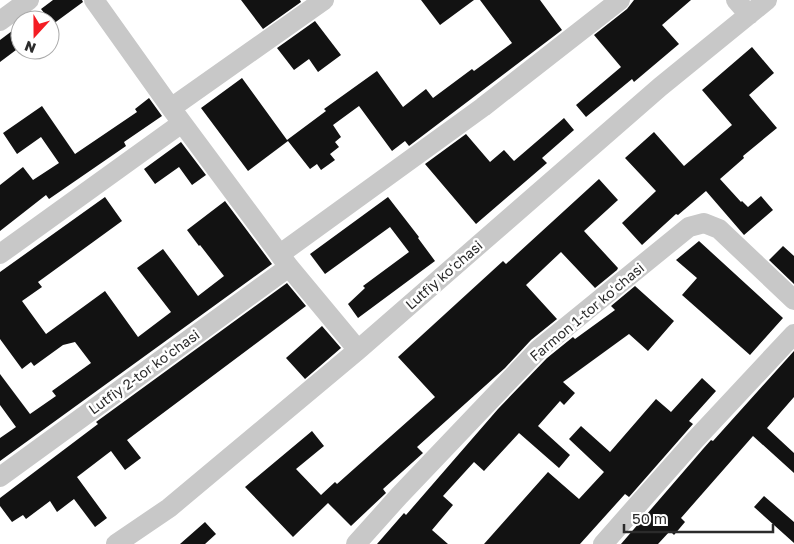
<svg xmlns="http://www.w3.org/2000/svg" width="794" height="544" viewBox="0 0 794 544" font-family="'Golos Text',sans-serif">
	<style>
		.building { fill: #121212 }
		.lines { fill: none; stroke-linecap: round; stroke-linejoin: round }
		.minor { stroke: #c8c8c8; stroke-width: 20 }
		.labels { text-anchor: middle; stroke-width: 5; stroke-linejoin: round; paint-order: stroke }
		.street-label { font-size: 14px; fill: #2b2b2b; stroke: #fff }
	</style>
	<rect width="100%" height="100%" fill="#fff"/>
	<path class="building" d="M53 0H82L83 2 53 24 41 9Z
		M241 0H300L301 2 263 29Z
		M421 0H474L440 25Z
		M480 0H540L562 30 409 146 405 141 392 151 359 106 333 125 341 137 335 142 339 147 330 154 335 160 321 170 317 164 310 169 288 141 248 171 201 108 242 78 287 140 326 111 324 109 377 71 403 107 426 89 433 98 472 69 474 71 512 43Z
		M634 0H691L662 25 679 44 634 82 632 79 586 117 576 105 621 67 594 35 627 9Z
		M315 21 341 55 318 72 309 59 294 70 277 48Z
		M20 25V47L0 62V40Z
		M752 47 774 73 749 95 777 128 743 156 744 158 720 179 741 202 742 201 748 207 761 196 773 210 744 235 706 191 678 215 676 214 642 245 622 223 656 191 625 158 654 132 684 166 732 125 702 90Z
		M149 98 162 116 124 142 126 146 49 199 46 195 0 231V185L23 167 33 180 59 163 41 137 17 154 3 133 42 106 75 154 137 112 135 109Z
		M564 118 574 130 542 158 547 163 476 224 425 164 466 134 490 162 504 150 514 161Z
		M181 142 206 175 192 185 179 167 155 184 144 169Z
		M599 179 618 200 584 231 618 268 617 270 595 288 561 252 526 285 557 319 531 340 505 368 417 447 423 453 383 489 386 493 351 526 328 503 293 537 245 487 312 431 324 446 296 469 321 495 335 482 337 484 435 397 398 357 503 261 506 264Z
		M105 197 122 221 38 282 42 287 22 301 46 334 105 291 138 337 171 312 137 268 163 249 198 296 224 276 200 245 199 246 187 230 225 201 272 264 0 461V438L16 427 0 405V374L30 414 56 396 52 391 91 363 75 342 63 345 34 366 31 362 22 369 0 339V272Z
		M388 197 419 237 418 238 435 261 358 318 348 304 365 288 363 286 409 252 390 227 325 274 310 254Z
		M699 241 783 318 750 355 682 295 697 278 676 260Z
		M783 246 794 256V284L769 260Z
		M287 283 306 306 127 440 141 458 125 470 111 451 77 477 107 518 95 527 74 499 57 512 50 501 26 519 23 515 12 522 0 506V498L98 424 96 422Z
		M635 286 674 321 648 351 629 334 563 382 575 393 564 405 560 401 538 426 570 455 559 468 519 433 484 471 474 462 443 496 453 505 432 530 448 544H377L404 513 406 515 498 409 547 358 573 337 575 339 615 310 611 306Z
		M322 326 341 348 305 379 286 358Z
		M794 351V397L767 428 794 453V473L753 436 681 518 685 522 674 535 670 531 658 544H621L703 449 711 440 713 441Z
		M702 378 716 391 689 421 693 424 629 497 625 494 580 544H484L548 472 579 499 604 472 569 439 581 426 610 452 656 399 671 412Z
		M764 496 794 522V543L754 507Z
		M205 522 216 534 205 544H180Z"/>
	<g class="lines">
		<path class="minor" d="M94 0 171 108 289 267 358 350
			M736 0 749 15
			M0 21 29 0
			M171 108 324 0
			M0 254 182 123
			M280 254 483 107 620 0
			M0 477 289 267
			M116 544 169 508 358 350 660 87 767 0
			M356 544 399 496 539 349 689 227 704 223 719 229 794 300
			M603 544 694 441 794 334"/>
	</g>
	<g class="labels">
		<g class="street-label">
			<text transform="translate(444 275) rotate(-41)" y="5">Lutfiy koʻchasi</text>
			<text transform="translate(587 312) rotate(-40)" y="5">Farmon 1-tor koʻchasi</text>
			<text transform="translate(144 372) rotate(-36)" y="5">Lutfiy 2-tor koʻchasi</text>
		</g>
	</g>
	<g transform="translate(35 35) rotate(201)"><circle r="24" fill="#ffffff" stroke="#aaaaaa"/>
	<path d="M0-4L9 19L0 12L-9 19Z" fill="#f41c23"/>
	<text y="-8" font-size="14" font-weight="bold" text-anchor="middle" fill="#2b2b2b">N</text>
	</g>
	<path d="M624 524v8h149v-8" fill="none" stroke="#2b2b2b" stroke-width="2.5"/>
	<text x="632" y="524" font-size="15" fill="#2b2b2b" stroke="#ffffff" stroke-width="4" paint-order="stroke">50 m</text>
</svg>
